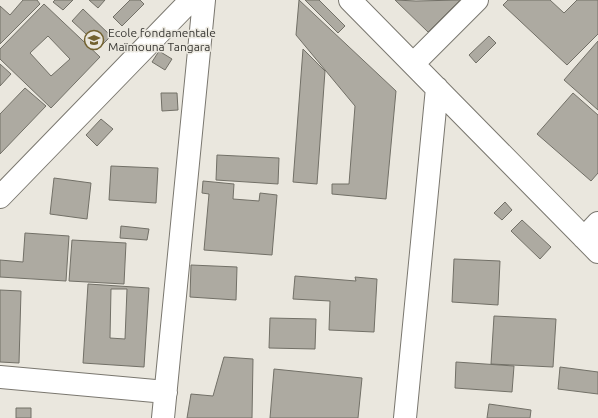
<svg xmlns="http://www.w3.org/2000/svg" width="598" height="418" viewBox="0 0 598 418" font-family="Ubuntu,sans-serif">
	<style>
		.building { fill: #adaaa1; stroke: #727067; fill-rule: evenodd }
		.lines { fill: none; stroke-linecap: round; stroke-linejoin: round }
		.minor-casing { stroke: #7a776f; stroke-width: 24 }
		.minor { stroke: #fff; stroke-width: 22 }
		.labels { text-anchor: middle; stroke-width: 3; stroke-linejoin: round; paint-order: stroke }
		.poi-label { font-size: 12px; fill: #393834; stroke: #eae7de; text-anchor: start }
	</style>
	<rect width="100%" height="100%" fill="#eae7de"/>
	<path class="building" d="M23 0H37L40 4 0 44V6L10 15Z
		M55 0H73L63 10 53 2Z
		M89 0H105L98 8Z
		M130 0H140L144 4 122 26 113 17Z
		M299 0 396 91 386 199 332 194V184H349L355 106 296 35Z
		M305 0H319L345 26 338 33Z
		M395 0 416 1 460 0 428 32Z
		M508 0H550L564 13 577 0H598V34L567 65 503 5Z
		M44 4 100 57 51 108 0 59V49ZM48 36 70 59 51 76 30 53Z
		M83 9 111 36 100 47 72 21Z
		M489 36 496 43 476 63 469 55Z
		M598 41V110L564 80Z
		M303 49 325 71 317 184 293 182Z
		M159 51 172 59 165 70 152 62Z
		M0 64 11 74 0 86Z
		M25 88 46 106 0 154V114Z
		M161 93H177L178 110 162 111Z
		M573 93 598 115V173L591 181 537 134Z
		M101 119 113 129 97 146 86 135Z
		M217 155 279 158 278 184 216 180Z
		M111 166 158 168 156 203 109 200Z
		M54 178 91 183 87 219 50 214Z
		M203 181 234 184 233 199 259 201 260 193 277 195 272 255 204 250 209 194 202 193Z
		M505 202 512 210 502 220 494 213Z
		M522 220 551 247 540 259 511 231Z
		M121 226 149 229 147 240 120 238Z
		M25 233 69 236 66 281 0 277V260L23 262Z
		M72 240 126 243 124 284 69 281Z
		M454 259 500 261 498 305 452 302Z
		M191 265 237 267 236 300 190 297Z
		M295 276 356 281 355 277 377 279 374 332 329 330 330 301 293 299Z
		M88 284 149 288 144 367 83 363ZM111 289H127L125 339 110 338Z
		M0 290 21 291 19 363 0 362Z
		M494 316 556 319 553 367 491 364Z
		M270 318 316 319 315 349 269 348Z
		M224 357 253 359 252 418H187L191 394 213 396Z
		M456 362 514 366 512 392 455 388Z
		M560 367 598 372V394L558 389Z
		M274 369 362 378 358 418H270Z
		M489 404 531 410 530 418H487Z
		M16 408H31V418H16Z"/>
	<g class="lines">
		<g class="minor-casing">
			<path id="minor" d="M350 0 598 252
				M413 64 477 0
				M0 197 191 0
				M584 238 598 223
				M0 377 166 392
				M163 418 204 0
				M405 418 437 88"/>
		</g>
		<use href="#minor" class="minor"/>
	</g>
	<defs>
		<g id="school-ring" transform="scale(1)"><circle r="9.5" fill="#eae7de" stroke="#72612f" stroke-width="1.5"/><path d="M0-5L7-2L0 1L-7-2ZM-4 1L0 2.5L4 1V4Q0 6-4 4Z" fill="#72612f"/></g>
	</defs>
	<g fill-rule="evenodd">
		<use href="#school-ring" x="94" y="40"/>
	</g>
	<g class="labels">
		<g class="poi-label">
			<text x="108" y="37">Ecole fondamentale<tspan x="108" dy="14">Maïmouna Tangara</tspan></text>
		</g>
	</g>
</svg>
